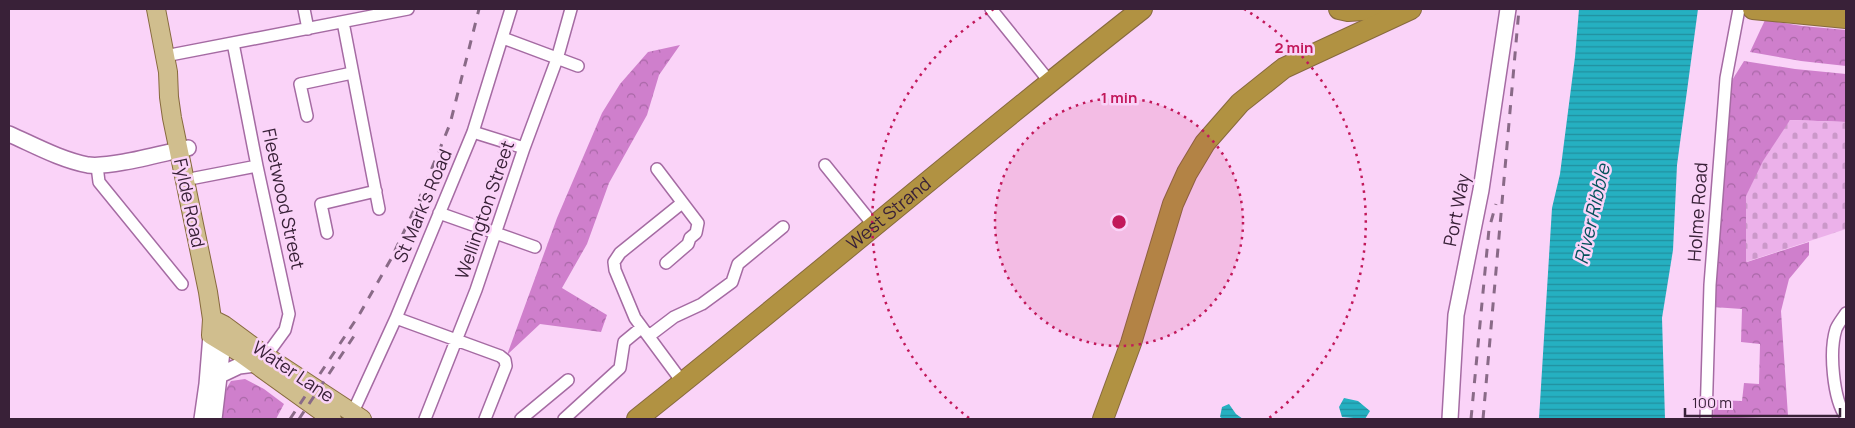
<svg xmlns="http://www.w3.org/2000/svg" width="1855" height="428" viewBox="0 0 1855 428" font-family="Manrope,sans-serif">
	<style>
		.forest { fill: url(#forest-crowns) }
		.cemetery { fill: url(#cemetery-stones) }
		.water { fill: url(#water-rules) }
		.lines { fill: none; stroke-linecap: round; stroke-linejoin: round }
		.street-casing { stroke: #a56ba3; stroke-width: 14 }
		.secondary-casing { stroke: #a56ba3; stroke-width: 18 }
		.primary-casing { stroke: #876a3e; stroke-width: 20 }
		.highway-casing { stroke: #876a3e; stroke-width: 22 }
		.street { stroke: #fff; stroke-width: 11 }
		.secondary { stroke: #fff; stroke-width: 15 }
		.primary { stroke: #d0be8e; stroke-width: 18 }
		.highway { stroke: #b19242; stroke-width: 20 }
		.rail { stroke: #896a87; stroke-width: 3; stroke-dasharray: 9 9; stroke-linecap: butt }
		.ring { fill: none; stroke: #c2185b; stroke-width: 2.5; stroke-dasharray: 2.5 5 }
		.labels { text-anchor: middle; stroke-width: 5; stroke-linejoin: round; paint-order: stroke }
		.street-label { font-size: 18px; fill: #392138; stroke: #fad3f8 }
		.water-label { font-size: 19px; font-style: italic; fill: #03525b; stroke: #fad3f8 }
		.centre { fill: #c2185b; stroke: #fad3f8; stroke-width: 2.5 }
		.ring-label { font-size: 15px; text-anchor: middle; font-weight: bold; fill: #c2185b; stroke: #fad3f8; stroke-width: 5; stroke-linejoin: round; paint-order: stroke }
	</style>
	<defs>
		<pattern id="forest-crowns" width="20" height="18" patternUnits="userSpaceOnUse" patternTransform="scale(1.25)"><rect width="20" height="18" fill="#cf7fcc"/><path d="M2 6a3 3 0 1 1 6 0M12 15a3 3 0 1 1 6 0" fill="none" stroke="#a968a7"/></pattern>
		<pattern id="cemetery-stones" width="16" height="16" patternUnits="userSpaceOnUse" patternTransform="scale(1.25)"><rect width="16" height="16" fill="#ecb1ea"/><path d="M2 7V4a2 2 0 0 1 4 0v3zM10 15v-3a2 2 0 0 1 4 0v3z" fill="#cb98c9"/></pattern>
		<pattern id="water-rules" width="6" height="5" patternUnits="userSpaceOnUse" patternTransform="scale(1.25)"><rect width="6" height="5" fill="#25b0c1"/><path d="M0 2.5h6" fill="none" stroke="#218f9e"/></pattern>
	</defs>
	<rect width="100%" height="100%" fill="#fad3f8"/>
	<path class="forest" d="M1765 20 1802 26 1846 30V66L1801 61 1750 52Z
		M680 45 659 75 647 115 609 183 587 244 562 288 607 315 601 332 540 324 507 355 557 218 602 113 620 84 648 52Z
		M1744 61 1795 69 1846 74V122L1790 120 1747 262 1809 242V255L1789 279 1781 311 1788 416 1713 419 1714 400 1742 401 1744 383 1759 384 1760 344 1741 342 1742 309 1713 307 1731 82Z
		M245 379 264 389 284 404 276 419H221V397L231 381Z"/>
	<path class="cemetery" d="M1790 120 1846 122V229L1746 262V196L1763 161Z"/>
	<path class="water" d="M1579 9H1698L1677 165 1673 250 1662 318 1665 419H1539L1552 208 1560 174 1575 57Z
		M1344 398 1358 401 1370 411 1365 419 1342 417 1339 407Z
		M1229 404 1236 414 1243 419H1223L1220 417 1222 407Z"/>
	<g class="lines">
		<g class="street-casing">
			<path id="street" d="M304 9 308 29
				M991 9 1049 81
				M343 22 379 209
				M503 38 578 66
				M233 43 257 166 289 314 285 330 266 356
				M165 56 408 9
				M307 116 300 84 352 73
				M473 132 524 148
				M825 165 875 227
				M97 166 99 182 182 284
				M657 169 698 223 696 233 690 238 688 244 666 263
				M195 178 257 166
				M682 203 620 253 614 262 615 270 635 318 683 383
				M439 213 535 247
				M327 233 321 204 376 191
				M1846 313C1843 318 1838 324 1836 329 1829 351 1833 399 1846 417
				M396 318 500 356 505 360 506 366 485 419
				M649 336 674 317 702 304 732 282 738 264 783 227
				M353 412 396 318 473 132 511 9
				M425 419 476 290 524 148 557 59 571 9
				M521 419 568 380
				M564 419 620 368 624 342 641 328
				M1706 419 1710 285 1726 78 1739 9"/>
		</g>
		<g class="secondary-casing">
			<path id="secondary" d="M9 134C34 145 61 160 88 165 111 168 163 153 188 148
				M220 375 239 366 255 364
				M202 419 207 384 211 335
				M214 419 223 343
				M1450 419 1456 315 1481 190 1508 9"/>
		</g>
		<g class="primary-casing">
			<path id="primary" d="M156 9 168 72 169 97 172 118 208 292 212 319 211 335 239 352 332 419
				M212 319 224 325 266 356 362 419"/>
		</g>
		<g class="highway-casing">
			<g id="highway">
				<path d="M1339 9 1348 11 1380 9"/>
				<path d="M1753 9 1846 18"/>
				<path id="s1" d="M637 419C807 284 971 143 1142 9"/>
				<path d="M1103 419 1131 343 1173 204 1187 173 1205 143 1240 103 1284 68 1411 9"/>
			</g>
		</g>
		<use href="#street" class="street"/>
		<use href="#secondary" class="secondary"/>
		<use href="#primary" class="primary"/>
		<use href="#highway" class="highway"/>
		<path class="rail" d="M290 419 359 315 391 259 418 202 450 124 479 9
			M299 419 354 336
			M1471 419 1489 229 1496 204
			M1483 419 1519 9"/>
	</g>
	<circle cx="1119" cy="222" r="124" fill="#c2185b" fill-opacity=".12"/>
	<g class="ring">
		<circle cx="1119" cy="222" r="124"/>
		<path d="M969 418A247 247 0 0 1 994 9M1244 9A247 247 0 0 1 1269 418"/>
	</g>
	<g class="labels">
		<g class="street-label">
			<text transform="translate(283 199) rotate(78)" y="6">Fleetwood Street</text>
			<text transform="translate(189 203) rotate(78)" y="6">Fylde Road</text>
			<text transform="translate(423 206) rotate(-67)" y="6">St Mark's Road</text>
			<text transform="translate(485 210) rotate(-71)" y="6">Wellington Street</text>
			<text transform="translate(1457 210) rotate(-79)" y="6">Port Way</text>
			<text transform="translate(1698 212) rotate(-86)" y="6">Holme Road</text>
			<text dy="6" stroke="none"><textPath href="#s1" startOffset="325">West Strand</textPath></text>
			<text transform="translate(293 372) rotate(34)" y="6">Water Lane</text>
		</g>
		<g class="water-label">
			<text transform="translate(1592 214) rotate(-77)" y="7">River Ribble</text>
		</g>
	</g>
	<circle cx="1119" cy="222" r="8" class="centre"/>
	<g class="ring-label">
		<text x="1294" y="53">2 min</text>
		<text x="1119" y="103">1 min</text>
	</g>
	<rect width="1855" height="428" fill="none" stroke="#392138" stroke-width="20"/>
	<path d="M1685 408v8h155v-8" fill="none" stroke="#392138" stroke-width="2.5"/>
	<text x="1692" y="408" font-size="15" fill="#392138" stroke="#fad3f8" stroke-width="4" paint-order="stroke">100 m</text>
</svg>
